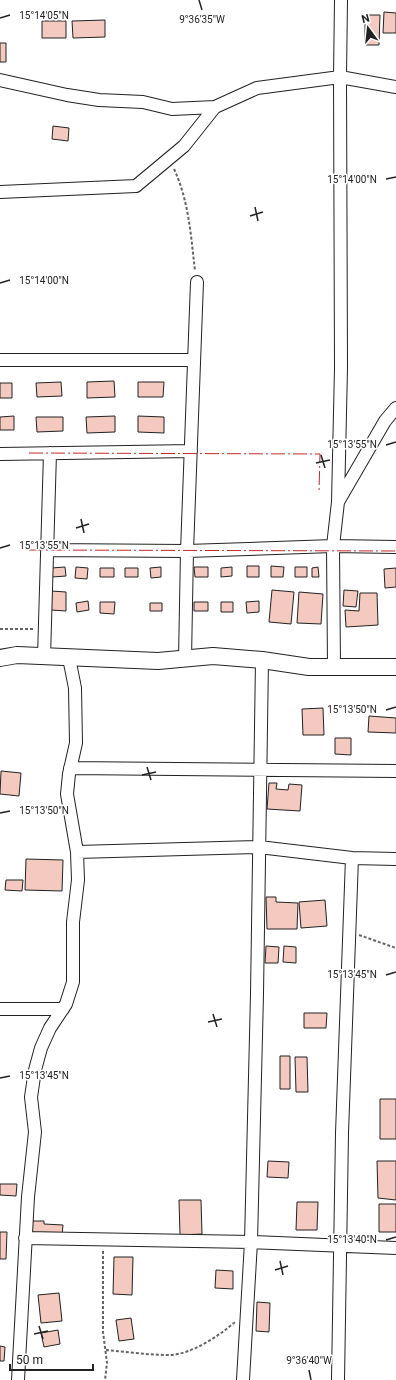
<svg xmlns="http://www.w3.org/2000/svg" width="396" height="1380" viewBox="0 0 396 1380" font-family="Roboto,sans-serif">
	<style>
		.building { fill: #f3c9c0; stroke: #222 }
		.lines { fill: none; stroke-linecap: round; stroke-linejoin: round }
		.minor-casing { stroke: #222; stroke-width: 14 }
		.major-casing { stroke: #222; stroke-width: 18 }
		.path { stroke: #646464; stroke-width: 2; stroke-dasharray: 3 2; stroke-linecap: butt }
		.minor { stroke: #fff; stroke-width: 12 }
		.major { stroke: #fff; stroke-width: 16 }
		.power { stroke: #c62828; stroke-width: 1; stroke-dasharray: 14 3 2 3; stroke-linecap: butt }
		.ticks { fill: none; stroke: #222; stroke-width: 1.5 }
		.ticks-label { font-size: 10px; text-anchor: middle; fill: #222; stroke: #fff; stroke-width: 3; stroke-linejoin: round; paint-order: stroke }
	</style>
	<rect width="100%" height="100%" fill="#fff"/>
	<path class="building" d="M384 12 396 13V33H383Z
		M365 15H380L379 45H365Z
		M105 20V37L73 38 72 21Z
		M42 21H66V38H42Z
		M0 43H6V62H0Z
		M53 126 69 128 68 141 52 139Z
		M114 381 115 397 87 398V382Z
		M61 382 62 396 37 397 36 383Z
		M138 382H164L163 397H138Z
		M0 383H12V398H0Z
		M14 416V430H0V417Z
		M115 416V432L87 433 86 417Z
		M138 416 164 417V433L138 432Z
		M36 417H63V431L37 432Z
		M247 566H259V577H247Z
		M271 566 284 567 283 577H271Z
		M65 567 66 576 52 577 51 568Z
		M76 567 88 568 87 579 75 578Z
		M161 567V577L151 578 150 568Z
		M194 567H208V577H195Z
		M232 567V576L221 577V568Z
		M295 567H307V577H295Z
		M318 567 319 577H312V568Z
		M100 568H114V577H100Z
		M125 568H138V577H125Z
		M396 568V587L385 588 384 569Z
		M272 590 294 592 291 624 269 622Z
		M344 590 358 591 356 607 343 606Z
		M51 591 66 592V611L51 610Z
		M299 592 323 594 321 624 297 623Z
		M360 593H377L378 625 346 627 345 610 359 611Z
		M88 601 89 610 77 612 76 603Z
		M259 601V612L247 613 246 602Z
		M100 602H115L114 614 100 613Z
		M194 602H208V611H194Z
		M221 602H233V612H221Z
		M150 603H162V611H150Z
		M323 708 324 735H303L302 709Z
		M369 716 396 718V733L368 732Z
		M335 738H351V755L335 754Z
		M1 771 21 773 19 796 0 794Z
		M269 783H277L276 789 288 790 289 784 302 785 300 811 267 809Z
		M26 859 63 860 62 891 25 890Z
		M6 880H23L22 891 5 890Z
		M266 897H276V902L298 903 297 929H267Z
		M325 900 327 926 301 928 299 902Z
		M266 946 279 947 278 963H265Z
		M284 946 296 947V963L283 962Z
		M304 1013H327L326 1028H304Z
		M280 1056H290V1089H280Z
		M295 1057H307L308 1092H296Z
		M380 1099H396V1139H380Z
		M268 1161 289 1162 288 1178 267 1177Z
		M377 1161H396V1200L378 1198Z
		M0 1184H17L16 1196 0 1195Z
		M179 1200H201L202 1234 180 1235Z
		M297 1202H318L317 1230H296Z
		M379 1204H396V1232H379Z
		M30 1221H44V1224L63 1225 62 1236 30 1234Z
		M0 1232H7L6 1259H0Z
		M114 1257H133L132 1295 113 1294Z
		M216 1270 233 1271V1289L215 1288Z
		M59 1293 62 1321 41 1323 38 1295Z
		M257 1302 270 1303 269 1332 256 1331Z
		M131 1318 134 1339 119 1341 116 1320Z
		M58 1330 60 1344 44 1347 41 1333Z
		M0 1346 5 1347 4 1361H0Z"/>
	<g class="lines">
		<g class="minor-casing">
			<path id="minor" d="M0 80 67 95 99 100 143 102 172 109 215 107
				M0 192 136 186 184 146 215 107 257 88 340 77 396 87
				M0 360H194
				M0 454 191 451
				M338 502 341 368 340 77 341 0
				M47 550 187 551 333 546 396 547
				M44 657 50 453
				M185 659 187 551 197 282
				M334 667 333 546 338 502 385 421 396 408
				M70 768 396 771
				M77 852 259 847 352 858 396 859
				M0 1009H63
				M25 1238 251 1242 396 1248
				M18 1380 28 1197 35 1132 31 1097 35 1070 41 1048 50 1028 66 1004 73 982V922L78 880 77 852 67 794 69 774 76 743 75 688 69 658
				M243 1380 251 1242 257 994 262 660
				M338 1380 342 1133 352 858"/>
		</g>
		<g class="major-casing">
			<path id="major" d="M0 658 17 655 158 661 213 656 262 660 309 667H396"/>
		</g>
		<path class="path" d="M174 169C189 201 191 237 195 271
			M0 629H35
			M359 935 396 948
			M103 1251V1332L107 1363 105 1380
			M106 1350C127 1352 149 1355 170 1355 192 1354 219 1336 235 1322"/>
		<use href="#minor" class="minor"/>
		<use href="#major" class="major"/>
		<path class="power" d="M29 453 320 454 319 492
			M29 550 396 551"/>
	</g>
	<path class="ticks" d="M199 0 202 10M0 18 10 15M386 179 396 177M255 207 258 221M250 216 263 212M0 283 10 280M386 445 396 442M321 455 325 468M316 463 330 460M81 519 84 533M76 528 89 524M0 548 10 545M386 710 396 707M147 767 151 780M142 775 156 772M0 813 10 811M386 975 396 972M213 1014 217 1027M208 1022 222 1019M0 1078 10 1076M386 1240 396 1237M280 1261 283 1275M275 1270 288 1266M39 1326 43 1339M34 1334 48 1331M309 1370 311 1380"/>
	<g class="ticks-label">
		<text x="44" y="19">15°14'05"N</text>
		<text x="202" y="23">9°36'35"W</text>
		<text x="352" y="183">15°14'00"N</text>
		<text x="44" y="284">15°14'00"N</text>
		<text x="352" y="448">15°13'55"N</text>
		<text x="44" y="549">15°13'55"N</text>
		<text x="352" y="713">15°13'50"N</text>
		<text x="44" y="814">15°13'50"N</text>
		<text x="352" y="978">15°13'45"N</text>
		<text x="44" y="1079">15°13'45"N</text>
		<text x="352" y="1243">15°13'40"N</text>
		<text x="309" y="1364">9°36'40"W</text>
	</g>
	<g transform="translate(368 28) rotate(345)" stroke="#ffffff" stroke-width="3" paint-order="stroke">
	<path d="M0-3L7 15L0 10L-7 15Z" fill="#222222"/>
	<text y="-6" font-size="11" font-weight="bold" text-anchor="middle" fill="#222222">N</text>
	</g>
	<path d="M10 1364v6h83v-6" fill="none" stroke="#222222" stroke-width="2"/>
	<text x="16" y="1364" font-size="12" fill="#222222" stroke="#ffffff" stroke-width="3" paint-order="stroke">50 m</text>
</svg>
